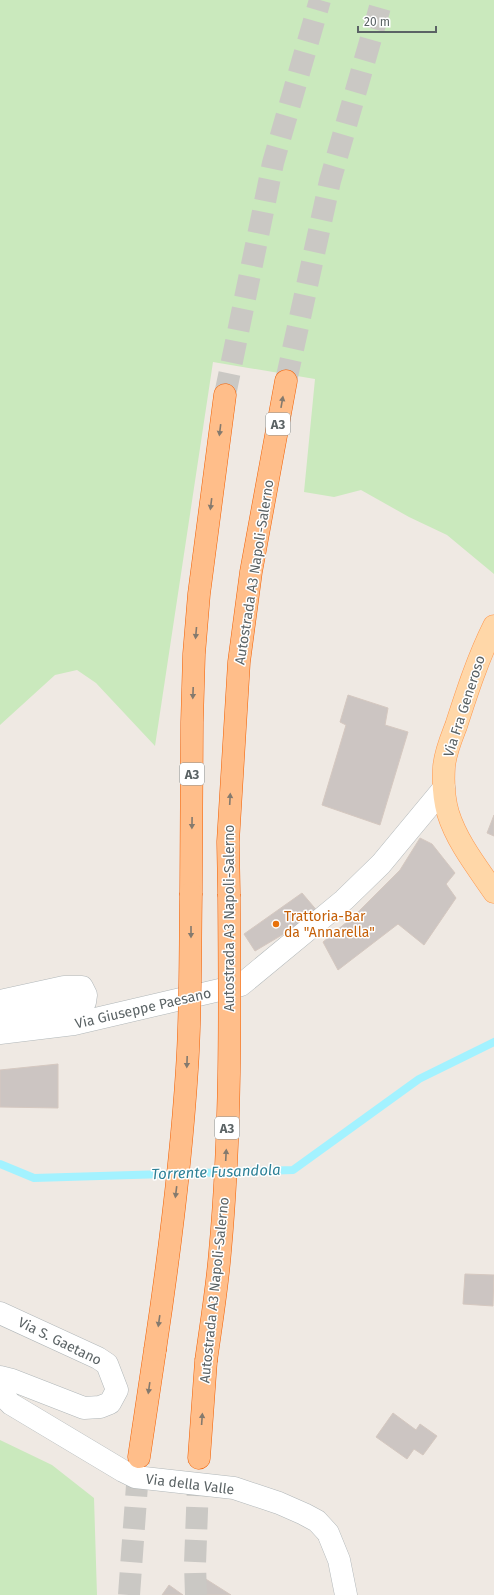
<svg xmlns="http://www.w3.org/2000/svg" width="494" height="1595" viewBox="0 0 494 1595" font-family="'Fira Sans',sans-serif">
	<style>
		.green { fill: #cae9bd }
		.lines { fill: none; stroke-linecap: round; stroke-linejoin: round }
		.stream { stroke: #a3f2ff; stroke-width: 8 }
		.building { fill: #ccc5c2; stroke: #d5c8c0 }
		.highway-tunnel { stroke: #cac8c4; stroke-width: 22; stroke-dasharray: 22 11; stroke-linecap: butt }
		.minor-casing { stroke: #b1b7b9; stroke-width: 23 }
		.major-casing { stroke: #ff974c; stroke-width: 23 }
		.highway-casing { stroke: #f25e00; stroke-width: 23 }
		.minor { stroke: #fff; stroke-width: 22 }
		.major { stroke: #ffd7a8; stroke-width: 22 }
		.highway { stroke: #ffbe8a; stroke-width: 22 }
		.highway-bridge-casing { stroke: #f25e00; stroke-width: 23; stroke-linecap: butt }
		.highway-bridge { stroke: #ffbe8a; stroke-width: 22 }
		.oneway { fill: #847a6e }
		.food-dot { fill: #e8710a; stroke: #fff; stroke-width: 1.5 }
		.labels { text-anchor: middle; stroke-width: 3; stroke-linejoin: round; paint-order: stroke }
		.shield { fill: #fff; stroke: #8c9293; stroke-width: 1 }
		.shield-label { font-size: 13px; font-weight: bold; fill: #5b6365 }
		.street-label { font-size: 14px; fill: #5b6365; stroke: #fff }
		.food-label { font-size: 14px; fill: #c56008; stroke: #fff; text-anchor: start }
		.water-label { font-size: 15px; font-style: italic; fill: #2d8096; stroke: #fff }
	</style>
	<rect width="100%" height="100%" fill="#efe9e3"/>
	<path class="green" d="M0 0H494V574L447 535 409 517 361 490 334 497 304 492 315 379 213 362 155 746 96 683 77 670 55 675 0 725Z
		M0 1440 52 1465 94 1498 97 1595H0Z"/>
	<g class="lines">
		<path class="stream" d="M0 1164 34 1178 293 1170 419 1079 494 1042"/>
	</g>
	<path class="building" d="M348 695 388 708 385 725 408 732 380 825 322 805 346 725 340 722Z
		M494 815V836L487 833Z
		M420 838 432 844 455 873 446 884 456 898 424 945 398 924 338 970 323 942 354 916 400 870Z
		M302 893 319 913 255 951 244 934Z
		M58 1064V1108L0 1107V1070Z
		M465 1274 494 1275 493 1306 463 1304Z
		M393 1413 416 1430 420 1424 437 1436 423 1455 414 1449 407 1459 376 1437Z
		M201 1576 231 1595H187Z
		M169 1585 183 1595H162Z"/>
	<g class="lines">
		<path class="highway-tunnel" d="M286 381 330 181 382 0
			M225 395 273 163 320 0
			M129 1595 139 1458
			M196 1595 195 1564 199 1458"/>
		<g class="minor-casing">
			<path id="minor" d="M0 1001 64 987H82L86 995 85 1002C58 1012 29 1013 0 1016
				M0 1033 74 1024 241 985 344 900 381 864 444 788
				M0 1313 98 1358 107 1364 117 1390 110 1403 100 1407 84 1408 12 1380 0 1377
				M0 1393 11 1404 123 1471 135 1477 234 1488 279 1503 304 1514 317 1521 328 1533 339 1560 346 1595"/>
		</g>
		<g class="major-casing">
			<path id="major" d="M494 626C478 658 467 692 456 726 451 739 445 753 444 767 443 782 444 799 448 813 457 842 477 867 494 892"/>
		</g>
		<g class="highway-casing">
			<path id="highway" d="M191 893 192 722 194 654 199 594 225 395
				M229 894 228 842 239 662 251 572 286 381
				M139 1457 155 1350
				M199 1458 206 1361"/>
		</g>
		<use href="#minor" class="minor"/>
		<use href="#major" class="major"/>
		<use href="#highway" class="highway"/>
		<g class="highway-bridge-casing">
			<path id="highway-bridge" d="M155 1350C169 1257 181 1163 187 1069 191 1011 190 952 191 893
				M206 1361C211 1325 217 1289 220 1252 231 1133 230 1014 229 894"/>
		</g>
		<use href="#highway-bridge" class="highway-bridge"/>
	</g>
	<defs><path id="oneway-solid" d="M-6-.8H1V-3.2L6.5 0L1 3.2V.8H-6Z"/></defs>
	<g class="oneway">
		<use href="#oneway-solid" transform="translate(282 402) rotate(-80)"/>
		<use href="#oneway-solid" transform="translate(220 430) rotate(97)"/>
		<use href="#oneway-solid" transform="translate(211 504) rotate(97)"/>
		<use href="#oneway-solid" transform="translate(196 633) rotate(95)"/>
		<use href="#oneway-solid" transform="translate(193 693) rotate(92)"/>
		<use href="#oneway-solid" transform="translate(230 799) rotate(-87)"/>
		<use href="#oneway-solid" transform="translate(192 823) rotate(91)"/>
		<use href="#oneway-solid" transform="translate(191 932) rotate(90)"/>
		<use href="#oneway-solid" transform="translate(187 1062) rotate(92)"/>
		<use href="#oneway-solid" transform="translate(226 1155) rotate(-87)"/>
		<use href="#oneway-solid" transform="translate(176 1192) rotate(97)"/>
		<use href="#oneway-solid" transform="translate(159 1321) rotate(98)"/>
		<use href="#oneway-solid" transform="translate(149 1388) rotate(98)"/>
		<use href="#oneway-solid" transform="translate(202 1419) rotate(-86)"/>
	</g>
	<circle class="food-dot" cx="276" cy="924" r="4"/>
	<g class="labels">
		<g class="shield">
			<rect x="266" y="413" width="24" height="22" rx="3"/>
			<rect x="180" y="763" width="24" height="22" rx="3"/>
			<rect x="215" y="1117" width="24" height="22" rx="3"/>
		</g>
		<g class="shield-label">
			<text x="278" y="429">A3</text>
			<text x="192" y="779">A3</text>
			<text x="227" y="1133">A3</text>
		</g>
		<g class="street-label">
			<text transform="translate(254 572) rotate(-81)" y="5">Autostrada A3 Napoli-Salerno</text>
			<text transform="translate(464 706) rotate(-72)" y="5">Via Fra Generoso</text>
			<text transform="translate(229 918) rotate(-90)" y="5">Autostrada A3 Napoli-Salerno</text>
			<text transform="translate(143 1008) rotate(-13)" y="5">Via Giuseppe Paesano</text>
			<text transform="translate(214 1290) rotate(-84)" y="5">Autostrada A3 Napoli-Salerno</text>
			<text transform="translate(60 1341) rotate(26)" y="5">Via S. Gaetano</text>
			<text transform="translate(190 1484) rotate(7)" y="5">Via della Valle</text>
		</g>
		<g class="food-label">
			<text x="284" y="921">Trattoria-Bar<tspan x="284" dy="16">da "Annarella"</tspan></text>
		</g>
		<g class="water-label">
			<text transform="translate(216 1172) rotate(-2)" y="5">Torrente Fusandola</text>
		</g>
	</g>
	<path d="M358 26v6h78v-6" fill="none" stroke="#5b6365" stroke-width="2"/>
	<text x="364" y="26" font-size="12" fill="#5b6365" stroke="#ffffff" stroke-width="3" paint-order="stroke">20 m</text>
</svg>
